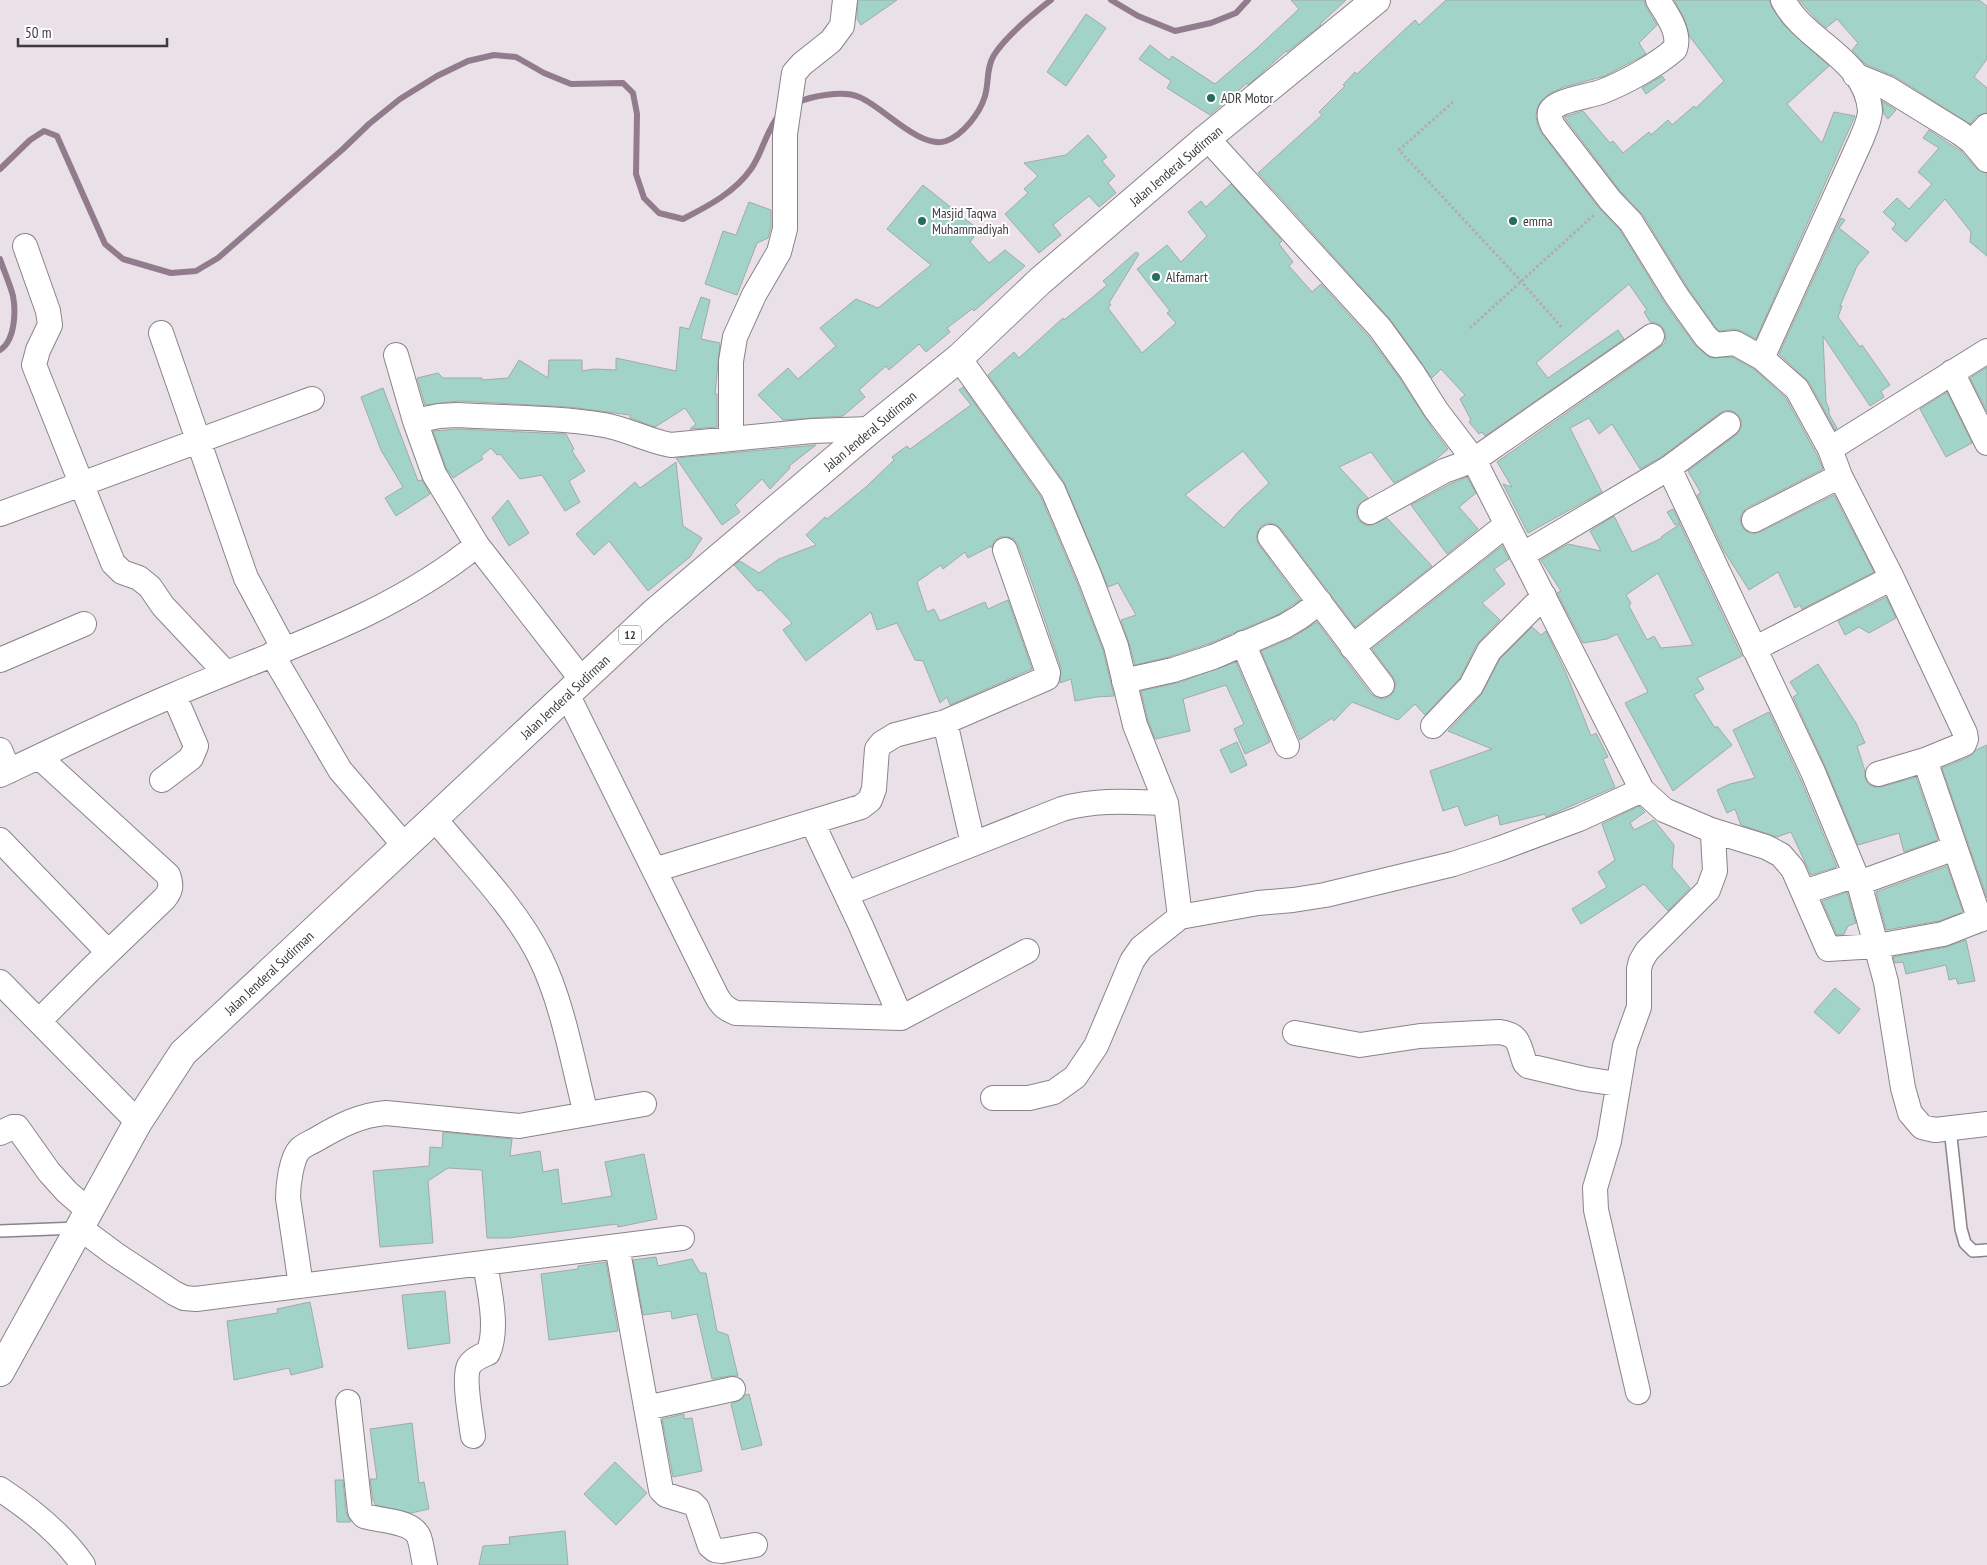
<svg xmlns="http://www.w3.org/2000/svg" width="1987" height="1565" viewBox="0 0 1987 1565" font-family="'PT Sans Narrow',sans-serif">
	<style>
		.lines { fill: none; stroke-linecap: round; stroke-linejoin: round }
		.stream { stroke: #937b8e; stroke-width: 6 }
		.building { fill: #a2d3c8; stroke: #a1aaa8; fill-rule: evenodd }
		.service-casing { stroke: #8a8388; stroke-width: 14 }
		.minor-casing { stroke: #8a8388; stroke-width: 26 }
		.trunk-casing { stroke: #8a8388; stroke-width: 30 }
		.path { stroke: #b2acb1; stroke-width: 3; stroke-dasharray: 2.5 2.5; stroke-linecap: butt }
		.service { stroke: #fff; stroke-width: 11 }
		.minor { stroke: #fff; stroke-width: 24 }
		.trunk { stroke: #fff; stroke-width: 28 }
		.poi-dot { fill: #266c60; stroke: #fff; stroke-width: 2 }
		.labels { text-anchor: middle; stroke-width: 4; stroke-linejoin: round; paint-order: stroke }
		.shield { fill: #fff; stroke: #787677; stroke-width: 1 }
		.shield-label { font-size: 12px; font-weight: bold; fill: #3e3b3d }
		.poi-label { font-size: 14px; fill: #3e3b3d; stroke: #fff; text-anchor: start }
		.street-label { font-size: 14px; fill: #3e3b3d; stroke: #fff }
	</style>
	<rect width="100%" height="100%" fill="#e9e1e7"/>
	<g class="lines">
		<path class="stream" d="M1111 0 1138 16 1175 31 1211 23 1236 13 1248 0
			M796 103C811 96 843 90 859 97 881 105 920 150 946 141 963 135 980 113 985 96 989 83 986 68 994 55 1006 36 1033 14 1051 0
			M0 169 30 140 44 131 57 136 105 244 123 259 171 273 196 271 218 258 343 149 369 124 400 99 437 76 468 61 494 55 516 57 544 73 571 84 623 83 633 93 637 114 636 174 644 198 659 213 683 219C708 206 734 193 751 169 763 152 766 130 780 114
			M0 259C4 271 10 284 13 296 16 312 15 341 0 350"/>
	</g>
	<path class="building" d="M858 0H897L861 25 857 19Z
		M1291 0H1346L1320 24 1321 25 1287 52 1286 51 1253 81 1248 85 1247 83 1210 115 1167 88 1171 81 1139 59 1150 45 1169 60 1172 56 1215 84 1256 49 1299 9Z
		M1446 0H1644L1646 7 1657 25 1639 43 1646 54 1605 76 1564 87 1549 94 1541 101 1537 109 1536 117 1538 126 1542 134 1599 208 1620 230 1664 302 1695 345 1710 358 1732 357 1754 369 1786 398 1817 455 1823 469 1747 508 1743 512 1740 519 1742 527 1746 531 1753 534 1760 532 1834 495 1874 572 1802 609 1800 605 1795 608 1778 572 1749 590 1724 551 1697 495 1701 493 1688 471 1736 435 1740 430 1742 423 1739 416 1734 412 1727 410 1720 413 1661 457 1640 469 1612 424 1599 434 1589 418 1570 428 1602 492 1528 533 1503 484 1512 487 1497 462 1660 347 1665 343 1666 334 1663 328 1657 323 1650 322 1644 312 1647 310 1629 284 1536 363 1548 378 1618 330 1624 339 1485 436 1482 432 1479 434 1469 422 1471 420 1460 399 1465 395 1441 369 1432 378 1390 319 1258 173 1322 115 1319 112 1345 86 1343 85 1355 72 1357 74 1415 20 1419 25Z
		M1674 0H1769L1772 8 1783 24 1829 66 1787 104 1822 143 1834 112 1855 116 1756 339 1741 331 1734 329 1720 331 1716 328 1687 287 1643 215 1620 191 1564 117 1583 111 1610 143 1613 141 1623 153 1649 132 1651 135 1668 120 1672 125 1694 106 1696 108 1724 81 1690 37 1684 18Z
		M1799 0H1979L1987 6V59L1974 77 1987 88V113L1977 116 1970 124 1894 76 1865 64 1852 50 1858 43 1837 19 1826 28 1815 18Z
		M1086 14 1106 28 1066 86 1047 72Z
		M1662 76 1665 80 1646 94 1642 88Z
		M1882 101 1896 110 1888 119 1884 114Z
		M1929 130 1962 152 1977 169 1987 173V256L1970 242 1971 232 1945 199 1906 242 1892 229 1896 224 1883 212 1897 198 1909 209 1932 184 1918 172 1939 148 1923 138Z
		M1088 135 1107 157 1102 161 1115 176 1108 183 1116 193 1099 207 1089 196 1053 225 1061 235 1039 253 1005 214 1028 193 1024 189 1038 176 1024 163 1066 155Z
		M1231 184 1282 241 1279 244 1293 262 1289 266 1312 292 1321 284 1369 337 1401 380 1432 428 1448 449 1434 461 1394 483 1371 452 1339 467 1368 498 1358 505 1356 512 1358 519 1363 524 1370 526 1387 518 1432 566 1355 627 1281 529 1275 524 1268 523 1261 526 1258 531 1256 538 1259 545 1300 600 1279 614 1208 644 1169 657 1135 665 1129 643 1121 620 1136 615 1118 583 1108 587 1064 482 988 375 1014 352 1019 358 1063 318 1064 320 1093 297 1107 285 1103 281 1136 252 1139 254 1109 303 1111 305 1108 308 1142 353 1176 323 1167 313 1170 311 1137 269 1167 245 1181 262 1207 236 1188 212 1201 201 1206 207ZM1243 451 1269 483 1240 510 1224 528 1185 495Z
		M923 185 979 230 970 242 989 263 1005 250 1025 266 974 311 972 309 947 328 950 332 926 352 919 344 889 370 886 366 859 390 865 397 843 416 783 420 758 395 788 368 798 379 836 346 820 328 856 299 878 308 931 265 887 229Z
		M749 202 771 210V227L768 238 757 243 737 295 705 284 723 231 736 235Z
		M1841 218 1845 220 1839 228 1869 252 1857 266 1840 306H1842L1838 317 1860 347 1862 345 1890 385 1881 391 1884 397 1870 406 1823 336 1826 402 1829 409V414L1837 428 1835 430 1809 382 1779 354Z
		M701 297 710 300 701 339 720 343 715 394H717V427L690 429 696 424 685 408 655 427 630 418V415L569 407 459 401 425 405 417 378 438 373 443 378H482V380L508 378 519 360 548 378 549 360H582V371L594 369 616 370V358L676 371 680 327 689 329Z
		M1987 367V412L1970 378Z
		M963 387 1041 497 1076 580 1103 650 1114 696 1096 697 1075 701 1071 679 1060 683 1061 668 1034 588 1018 545 1014 539 1008 537H1000L994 541 992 548 991 546 968 558 965 552 943 569 941 565 917 582 927 612 934 609 940 621 985 602 988 609 1008 600 1032 669 950 705 947 697 940 703 923 661 915 660 897 623 877 630 871 612 806 661 783 630 792 623 761 590 758 591 734 565 740 561 759 573 779 559 816 545 806 535 825 517 827 519 866 487 894 460 892 457 907 446 910 449 971 405 959 390Z
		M383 388 418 481 422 480 430 494 396 516 385 498 403 487 381 450 361 397Z
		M1947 392 1972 443 1946 457 1920 409Z
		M458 429 566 434 574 449 572 451 585 471 569 481 580 502 565 511 542 475 520 479 500 454 497 455 491 448 481 456 483 459 453 478 446 468 433 431Z
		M816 445 789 466 790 468 770 489 762 479 735 505 740 512 722 525 676 458Z
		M676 462 683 526 702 538 690 557 648 591 609 541 594 555 576 534 635 482 640 488Z
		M1467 477 1476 493 1459 507 1478 529 1447 554 1411 505 1450 484Z
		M508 500 529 533 509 546 492 518Z
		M1673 509 1680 523 1675 525 1667 512Z
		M1614 516 1632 552 1662 538 1661 537 1680 524 1742 656 1697 678 1704 689 1694 695 1715 728 1717 726 1732 745 1673 791 1625 703 1648 692 1617 634 1607 639 1583 643 1557 593 1561 591 1541 560 1568 544 1601 551 1590 531ZM1658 573 1676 610 1693 645 1661 648 1654 636 1647 640 1629 606 1631 603 1626 595Z
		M1502 546 1509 559 1494 569 1505 584 1482 603 1500 620 1477 644 1460 678 1425 715 1415 704 1398 720 1352 702 1334 721 1332 718 1300 740 1261 651 1292 638 1317 622 1371 694 1377 698 1384 699 1390 696 1394 691 1396 683 1393 677 1372 649Z
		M1886 597 1896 618 1869 633 1859 627 1845 635 1838 621Z
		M1532 627 1541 635 1546 631 1566 673 1591 736 1596 733 1608 757 1603 759 1615 787 1546 817 1545 814 1500 825 1498 815 1465 826 1458 806 1443 811 1430 771 1492 749 1448 731 1481 695 1500 659Z
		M1236 662 1270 742 1245 754 1234 729 1244 724 1226 685 1183 699 1190 731 1155 739 1148 721 1141 691 1177 683Z
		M1818 664 1856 723 1865 743 1857 746 1865 771V777L1868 784 1874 787H1881L1916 777 1938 840 1904 852 1899 833 1858 845 1825 766 1793 697 1798 694 1790 682Z
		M1769 712 1800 778 1837 867 1811 875 1791 832 1777 837 1741 825 1735 809 1727 813 1717 790 1730 784 1755 778 1733 730Z
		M1237 742 1247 765 1231 773 1220 750Z
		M1987 745V898L1942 768 1969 757 1976 750Z
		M1639 806 1645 812 1630 823 1634 830 1654 820 1674 845 1672 867 1690 888 1668 911 1644 884 1581 924 1572 909 1607 887 1598 872 1615 860 1602 824Z
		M1947 866 1963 912 1939 921 1886 930 1876 892Z
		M1847 892 1856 923 1848 926 1844 934 1837 935 1822 901Z
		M1966 940 1975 981 1958 984 1956 978 1949 980 1946 965 1906 974 1903 962 1895 963 1893 957 1946 947Z
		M1835 988 1860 1009 1839 1034 1814 1012Z
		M443 1132 512 1139 510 1156 540 1151 543 1172 558 1169 562 1204 612 1196 605 1162 644 1154 657 1219 618 1227 617 1224 509 1238H487L482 1170 448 1168 428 1181 433 1243 380 1247 373 1171 429 1166 430 1147 442 1148Z
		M656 1257 658 1266 692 1259 700 1273H706L717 1331 728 1335 738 1376H730L712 1379 697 1314 672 1319 671 1311 643 1315 633 1260Z
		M606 1262 618 1331 549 1340 541 1274 578 1269V1266Z
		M445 1291 450 1343 408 1349 402 1295Z
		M310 1302 323 1367 291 1375 289 1368 234 1380 227 1321 278 1313 277 1309Z
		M749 1394 762 1445 742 1450 731 1404 742 1399 745 1395Z
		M684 1414V1419L692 1418 702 1471 673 1477 662 1419Z
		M412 1423 419 1483 424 1482 429 1509 411 1513 376 1505 373 1500 370 1479H377L370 1429Z
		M615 1462 647 1493 616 1525 584 1494Z
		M335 1480H343L346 1512 351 1522H337Z
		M565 1531 568 1565H479L483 1546 510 1544 509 1537Z"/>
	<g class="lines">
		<g class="service-casing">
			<path id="service" d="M1950 1128 1961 1229 1965 1243 1973 1251 1987 1250
				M0 1231 78 1228"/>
		</g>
		<g class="minor-casing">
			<path id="minor" d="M1658 0C1666 14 1681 32 1675 49 1656 66 1624 83 1601 92 1589 96 1561 100 1553 108 1547 113 1550 119 1553 126L1610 200 1631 222 1676 295 1706 337 1715 345 1735 343 1762 358 1797 389 1830 449 1840 476 1892 578
				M1855 75 1887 88 1960 133 1972 142 1987 160
				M1207 138 1380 328 1412 372 1436 410 1474 460 1642 790 1664 810 1711 830 1713 835 1715 871 1708 890 1647 951 1641 961 1639 969V1007L1625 1046 1609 1141 1595 1188 1596 1210 1638 1392
				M1972 142 1987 126
				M25 246 48 311 50 325 38 350 34 365 113 563 122 572 139 578 150 587 163 606 226 673
				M161 333 246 578 284 649
				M396 355 415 421 434 474 477 545 582 680
				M959 358 1053 490 1089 575 1116 646 1135 725 1166 803 1180 917
				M1762 358 1861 140C1864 132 1870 120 1870 111 1867 59 1804 42 1783 0
				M1952 372 1987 443
				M415 421 439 416 458 415C506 418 556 417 604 425 627 429 648 441 671 445L812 431 871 429
				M731 439V361L735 337 754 295 779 252 785 229V134L794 73 802 64 831 41 842 26 845 0
				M1830 449 1987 351
				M1669 468 1813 772 1859 883 1886 982 1903 1088 1910 1113 1922 1127 1935 1130 1987 1124
				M1370 512 1444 471 1474 460 1652 336
				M0 514 312 399
				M1754 520 1840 476
				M1270 537 1382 685
				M1522 555 1669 468 1728 424
				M1243 643 1287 746
				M1352 647 1506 525
				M1754 649 1892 578 1965 733 1966 739 1964 744 1925 760 1878 774
				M272 654 340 770 405 846
				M0 660 84 624
				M1124 681 1173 670 1213 657 1285 626 1300 617 1320 602
				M567 694 716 995C721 1005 726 1009 736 1013L901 1018 1027 951
				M945 722 973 844
				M1433 726 1471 686 1489 651 1544 596
				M0 750 9 771
				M1925 760 1980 920
				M0 775C58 748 116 719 176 694 278 650 389 617 477 545
				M162 780 191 758 196 746 174 695
				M434 818C469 861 516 908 540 957 563 1003 573 1064 586 1114
				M812 822 861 926 901 1018
				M1711 830 1766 847 1781 855 1793 869 1828 949 1877 946 1943 934 1987 917
				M0 840 108 952
				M654 870 861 807 870 800 874 789 877 749 882 743 895 735 945 722 1047 678 1048 673 1005 550
				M1859 883 1955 848
				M1804 892 1856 875
				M846 894 1062 809C1097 799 1131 802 1166 803
				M0 982 138 1122
				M39 1021 89 971 164 899C171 891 172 885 168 875L39 757
				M1295 1033 1360 1045 1420 1036 1499 1032C1521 1035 1518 1045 1525 1063L1528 1066 1584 1079 1618 1084
				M993 1098H1029L1054 1092 1075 1077 1096 1046 1132 961 1141 948 1180 917 1258 903 1293 900 1325 895 1453 864 1496 850 1579 819 1642 790
				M0 1133 13 1127H17L49 1172 67 1192 89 1211
				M80 1228 115 1254 174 1293 184 1298 196 1299 682 1238
				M617 1246 661 1490 666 1495 692 1503 697 1508 710 1546 715 1550 722 1551 755 1545
				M301 1286 288 1198C288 1186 291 1158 300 1149 304 1145 312 1142 317 1139 339 1126 360 1115 386 1113L519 1126 644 1104
				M348 1402 360 1511 364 1516C380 1521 412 1520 419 1537 422 1546 423 1556 425 1565
				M646 1408 733 1389
				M473 1436C471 1421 463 1377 469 1366 473 1359 481 1356 488 1353 499 1329 489 1289 485 1263
				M0 1489C32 1510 62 1534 83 1565"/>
		</g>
		<g class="trunk-casing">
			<path id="trunk" d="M0 1372 138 1122 183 1053 654 613 871 429 959 358 1040 281 1207 138 1376 0"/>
		</g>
		<path class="path" d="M1453 102 1399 150 1520 280 1563 329
			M1470 328 1595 214"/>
		<use href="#service" class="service"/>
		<use href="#minor" class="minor"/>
		<use href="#trunk" class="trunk"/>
	</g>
	<g class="poi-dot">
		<circle cx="1211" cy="98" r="5"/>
		<circle cx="922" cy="221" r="5"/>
		<circle cx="1513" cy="221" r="5"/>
		<circle cx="1156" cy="277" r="5"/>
	</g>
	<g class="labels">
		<rect class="shield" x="619" y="625.5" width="22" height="19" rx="4"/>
		<g class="shield-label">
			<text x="630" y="639">12</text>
		</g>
		<g class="poi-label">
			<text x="1221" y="103">ADR Motor</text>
			<text x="932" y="218">Masjid Taqwa<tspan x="932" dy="16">Muhammadiyah</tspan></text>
			<text x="1523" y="226">emma</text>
			<text x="1166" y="282">Alfamart</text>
		</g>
		<g class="street-label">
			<text transform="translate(1176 166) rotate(-40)" y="5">Jalan Jenderal Sudirman</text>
			<text transform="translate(870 431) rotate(-40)" y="5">Jalan Jenderal Sudirman</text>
			<text transform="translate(565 697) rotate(-43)" y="5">Jalan Jenderal Sudirman</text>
			<text transform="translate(269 973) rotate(-43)" y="5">Jalan Jenderal Sudirman</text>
		</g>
	</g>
	<path d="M18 38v8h149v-8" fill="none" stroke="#3e3b3d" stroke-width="2.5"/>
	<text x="25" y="38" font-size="15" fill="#3e3b3d" stroke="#ffffff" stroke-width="4" paint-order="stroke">50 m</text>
</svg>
